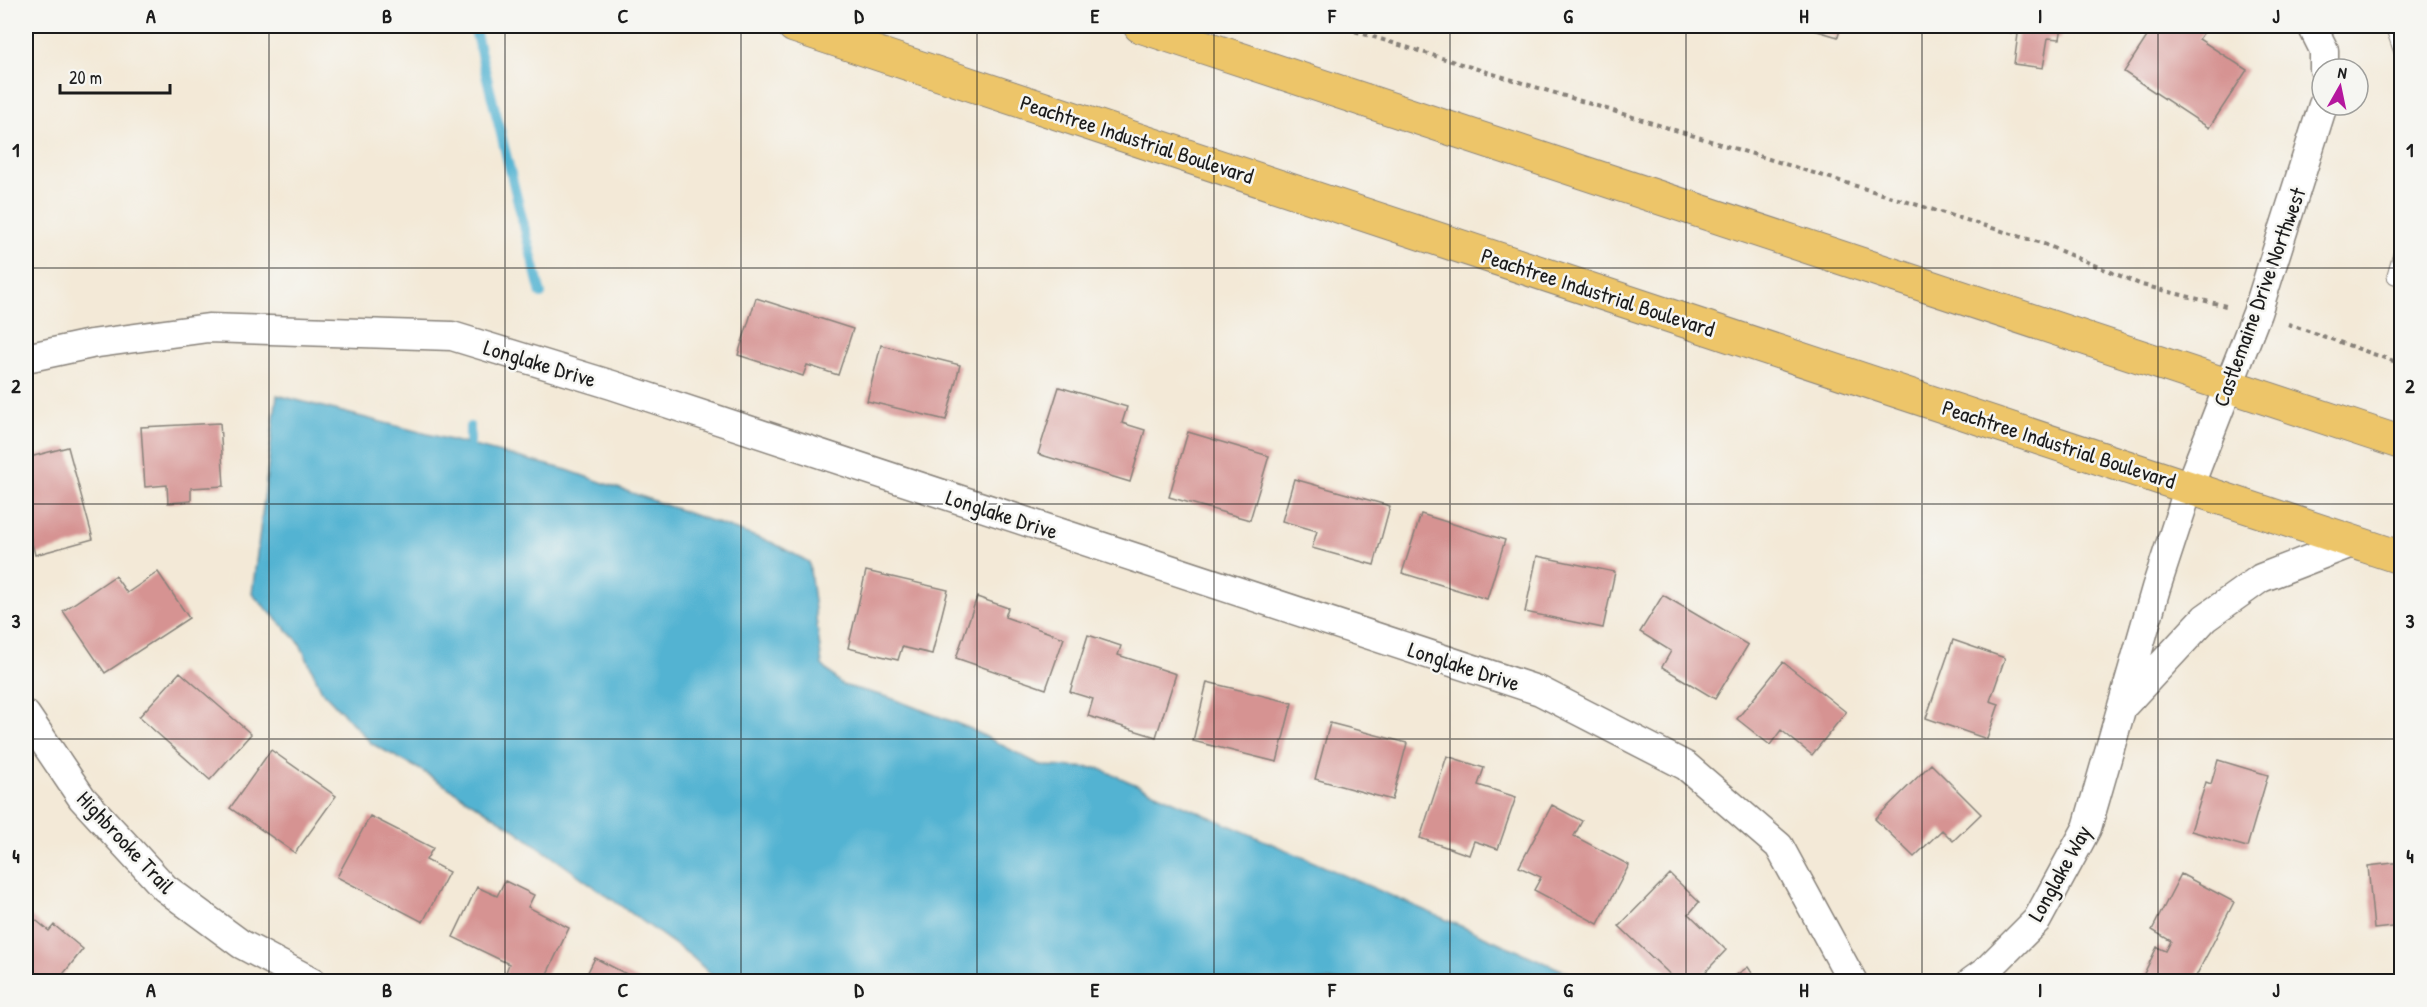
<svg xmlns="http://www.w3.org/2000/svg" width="2427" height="1007" viewBox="0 0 2427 1007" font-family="'Patrick Hand',sans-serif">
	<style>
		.water { fill: #53b3d2; stroke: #386877; stroke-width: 1.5 }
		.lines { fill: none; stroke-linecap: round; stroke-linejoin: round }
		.stream { stroke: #53b3d2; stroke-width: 10 }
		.building { fill: #d69392 }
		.service-casing { stroke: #88827a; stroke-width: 17 }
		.minor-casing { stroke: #88827a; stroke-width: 31 }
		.trunk-casing { stroke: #88827a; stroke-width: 35 }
		.path { stroke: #88827a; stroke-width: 4; stroke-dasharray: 4.5 4.5; stroke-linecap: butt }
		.service { stroke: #fff; stroke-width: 15 }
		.minor { stroke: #fff; stroke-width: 28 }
		.trunk { stroke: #edc569; stroke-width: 33 }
		.grid { fill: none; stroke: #1c1c1c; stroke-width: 1.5; stroke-opacity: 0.55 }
		.labels { text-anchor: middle; stroke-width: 5; stroke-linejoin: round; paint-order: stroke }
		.street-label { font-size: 22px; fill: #1c1c1c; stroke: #f6f6f2 }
		.neatline { fill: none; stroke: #1c1c1c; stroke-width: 2 }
		.grid-label { font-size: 20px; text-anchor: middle; font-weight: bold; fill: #1c1c1c }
	</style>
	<rect width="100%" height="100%" fill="#f6f6f2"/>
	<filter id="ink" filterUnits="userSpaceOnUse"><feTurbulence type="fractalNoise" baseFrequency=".0167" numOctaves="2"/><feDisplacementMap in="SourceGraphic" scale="12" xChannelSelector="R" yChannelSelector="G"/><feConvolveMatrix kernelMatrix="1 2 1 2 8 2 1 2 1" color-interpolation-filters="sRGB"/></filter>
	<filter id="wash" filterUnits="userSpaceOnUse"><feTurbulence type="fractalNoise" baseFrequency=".008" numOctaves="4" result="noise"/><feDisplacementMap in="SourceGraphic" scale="24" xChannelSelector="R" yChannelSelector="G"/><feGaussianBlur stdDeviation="1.35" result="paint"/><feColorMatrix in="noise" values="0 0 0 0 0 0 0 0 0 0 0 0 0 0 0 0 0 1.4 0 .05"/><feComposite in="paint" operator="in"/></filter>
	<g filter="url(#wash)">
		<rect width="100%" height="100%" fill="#f3e9d7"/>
		<path class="water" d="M277 395 567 470 773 543 809 562 822 665 842 685 888 697 969 728 1042 766 1098 768 1587 981H718L691 956 508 825 419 769 372 744 322 691 299 642 252 594Z"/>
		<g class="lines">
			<path class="stream" d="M474 26 541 294
				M470 427V442"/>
		</g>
		<g id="blocks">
			<path class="building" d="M1800 26H1841L1838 37Z
				M1973 26H2062L2060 39 2048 38 2043 68 2014 64 2018 34Z
				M2154 26H2208L2199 39 2247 70 2209 128 2124 72Z
				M756 298 853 329 838 375 807 365 803 376 738 355Z
				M881 345 960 365 946 420 867 401Z
				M1059 387 1127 407 1122 423 1145 430 1130 482 1038 454Z
				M220 423 224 486 191 488V501L168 503 167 485 145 487 141 427Z
				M1188 432 1269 456 1250 520 1169 497Z
				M68 447 93 539 35 555 26 519V458Z
				M1294 479 1390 506 1374 565 1312 548 1317 531 1282 521Z
				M1421 514 1505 540 1487 599 1402 573Z
				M1537 556 1615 572 1603 628 1525 612Z
				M866 571 948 590 932 654 902 647 898 660 848 648Z
				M158 572 189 618 105 673 63 611 115 576 127 593Z
				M1663 595 1748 645 1715 699 1662 667 1671 651 1640 632Z
				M977 597 1008 608 1005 617 1064 638 1046 689 956 658Z
				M1088 635 1121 646 1118 655 1176 674 1156 737 1088 716 1093 699 1070 692Z
				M1953 640 2005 658 1990 701 1999 704 1987 739 1926 718Z
				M1783 662 1846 712 1812 755 1781 730 1770 745 1737 719Z
				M180 672 251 734 210 780 139 717Z
				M1207 682 1292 703 1277 762 1193 741Z
				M1330 723 1407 743 1392 800 1315 779Z
				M271 750 336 796 295 853 230 808Z
				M1447 756 1484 768 1478 785 1516 797 1498 849 1474 841 1469 855 1420 838Z
				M2218 760 2268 775 2247 847 2191 831 2206 782 2211 784Z
				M1931 764 1981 814 1953 841 1942 830 1914 857 1875 819Z
				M1552 805 1582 821 1574 836 1629 865 1598 924 1534 890 1541 877 1519 867Z
				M370 816 433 848 426 860 449 872 423 922 337 877Z
				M2402 862V926L2374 929 2368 866Z
				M1670 874 1699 902 1689 914 1726 950 1696 982H1678L1619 926Z
				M2181 874 2234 902 2193 982H2140L2157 947 2166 951 2171 941 2152 930Z
				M505 881 534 895 528 907 569 928 543 982H519L505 975 509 964 453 937 477 887 497 896Z
				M26 912 49 931 54 925 83 949 57 982H26Z
				M595 958 642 982H583Z
				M1748 967 1758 982H1726Z"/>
		</g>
	</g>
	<g filter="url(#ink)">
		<use href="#blocks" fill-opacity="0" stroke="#88827a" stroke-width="1.5"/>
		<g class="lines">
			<g class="service-casing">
				<path id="service" d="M2393 26 2402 52
					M2402 251 2395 276 2402 277"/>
			</g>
			<g class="minor-casing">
				<path id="minor" d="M2312 26 2324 50V69
					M26 358 91 344 208 328 452 336 612 385 1540 691 1686 766 1779 846 1853 982
					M2125 704 2205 618 2261 578 2354 542
					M26 715 82 798 165 888 241 944 313 982
					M1971 982 1985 972 2037 920 2087 828 2156 588 2189 487 2257 313 2323 105"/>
			</g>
			<g class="trunk-casing">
				<path id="trunk" d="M794 26 2402 558
					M1140 26 2402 443"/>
			</g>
			<path class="path" d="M1338 26 2044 244 2142 285 2226 306
				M2288 324 2402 364"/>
			<use href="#service" class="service"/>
			<use href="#minor" class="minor"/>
			<use href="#trunk" class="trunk"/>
		</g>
	</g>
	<path class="grid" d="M269 26V982M505 26V982M741 26V982M977 26V982M1214 26V982M1450 26V982M1686 26V982M1922 26V982M2158 26V982M26 268H2402M26 504H2402M26 739H2402"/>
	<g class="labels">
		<g class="street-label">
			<text transform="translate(1137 139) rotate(18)" y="8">Peachtree Industrial Boulevard</text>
			<text transform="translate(1598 292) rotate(18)" y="8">Peachtree Industrial Boulevard</text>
			<text transform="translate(2259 297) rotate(-70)" y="8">Castlemaine Drive Northwest</text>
			<text transform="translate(540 363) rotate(17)" y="8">Longlake Drive</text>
			<text transform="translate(2059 444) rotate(18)" y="8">Peachtree Industrial Boulevard</text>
			<text transform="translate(1002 514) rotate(18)" y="8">Longlake Drive</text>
			<text transform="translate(1464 666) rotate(18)" y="8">Longlake Drive</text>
			<text transform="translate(126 842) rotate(47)" y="8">Highbrooke Trail</text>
			<text transform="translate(2059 873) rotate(-61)" y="8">Longlake Way</text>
		</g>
	</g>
	<rect width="2427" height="1007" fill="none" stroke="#f6f6f2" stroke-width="66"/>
	<g transform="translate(2340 87) rotate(9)"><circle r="28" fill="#f6f6f2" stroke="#9f9f9c" stroke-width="1.5"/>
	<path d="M0-4.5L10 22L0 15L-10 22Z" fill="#b5179e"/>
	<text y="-9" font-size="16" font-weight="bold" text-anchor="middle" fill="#1c1c1c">N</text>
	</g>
	<path d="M60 84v9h110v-9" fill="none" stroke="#1c1c1c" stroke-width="3"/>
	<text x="69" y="84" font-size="18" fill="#1c1c1c" stroke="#f6f6f2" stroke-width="4.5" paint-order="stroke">20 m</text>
	<rect x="33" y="33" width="2361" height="941" class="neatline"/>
	<g class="grid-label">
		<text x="151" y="23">A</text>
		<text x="387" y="23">B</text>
		<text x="623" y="23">C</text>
		<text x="859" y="23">D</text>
		<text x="1095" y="23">E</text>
		<text x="1332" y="23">F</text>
		<text x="1568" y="23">G</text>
		<text x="1804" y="23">H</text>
		<text x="2040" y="23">I</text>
		<text x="2276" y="23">J</text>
		<text x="16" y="157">1</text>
		<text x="2410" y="157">1</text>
		<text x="16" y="393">2</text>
		<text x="2410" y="393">2</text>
		<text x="16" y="628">3</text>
		<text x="2410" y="628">3</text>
		<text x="16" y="863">4</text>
		<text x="2410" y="863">4</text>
		<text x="151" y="997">A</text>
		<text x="387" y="997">B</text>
		<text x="623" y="997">C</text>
		<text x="859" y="997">D</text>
		<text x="1095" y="997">E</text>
		<text x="1332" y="997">F</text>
		<text x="1568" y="997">G</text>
		<text x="1804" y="997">H</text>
		<text x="2040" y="997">I</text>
		<text x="2276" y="997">J</text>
	</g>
</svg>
